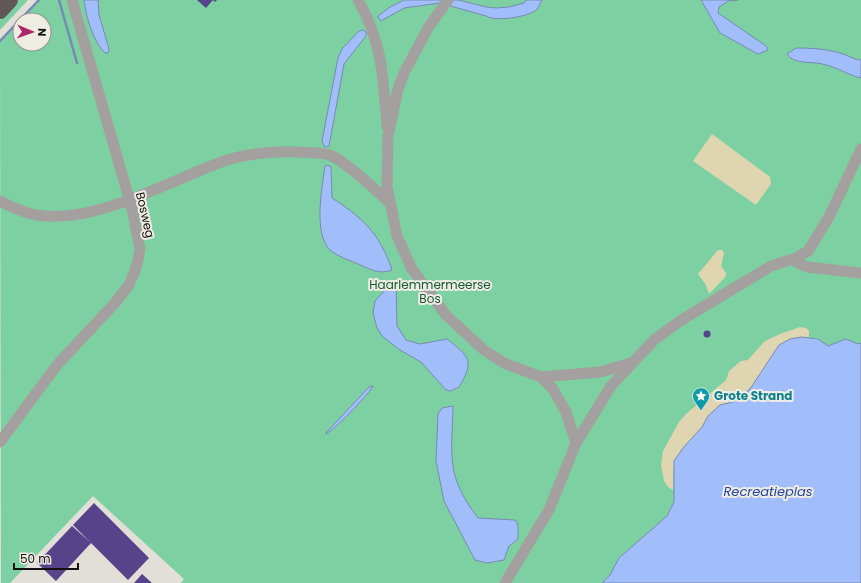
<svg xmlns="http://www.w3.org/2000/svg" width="861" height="583" viewBox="0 0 861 583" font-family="Poppins,sans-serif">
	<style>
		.green { fill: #7dd0a1 }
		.sand { fill: #dfd6b1 }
		.water { fill: #a2befa; stroke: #778ab4 }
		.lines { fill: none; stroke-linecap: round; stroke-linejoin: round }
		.stream { stroke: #778ab4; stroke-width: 2.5 }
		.building { fill: #56438a }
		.minor { stroke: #a4a09f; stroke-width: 11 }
		.highway { stroke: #605856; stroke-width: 16 }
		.labels { text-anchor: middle; stroke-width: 4; stroke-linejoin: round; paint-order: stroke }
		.street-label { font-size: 12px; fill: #12110f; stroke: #efece4 }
		.park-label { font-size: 12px; fill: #145838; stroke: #efece4 }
		.culture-label { font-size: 12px; font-weight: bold; fill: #0d838f; stroke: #efece4; text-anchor: start }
		.water-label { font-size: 13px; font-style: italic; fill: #25469a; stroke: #efece4 }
	</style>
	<rect width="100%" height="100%" fill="#e1dfd7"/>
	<path class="green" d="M18 0H28L0 30V20Z
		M40 0H861V583H181L184 579 93 496 10 583H1L0 42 20 21V44H44V20H21Z"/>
	<path class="sand" d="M712 134 770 177 771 184 756 205 693 161Z
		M718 250H722L724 253 721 266 726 273V276L709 294 706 285 698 274Z
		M800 327 806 328 809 331V337H801L741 397 733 402 720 405 708 416 702 427 683 448 673 471V490L668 487 664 481 661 465 663 451 679 422 686 414 726 380 729 371 741 361 748 360 765 341 780 334Z"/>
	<path class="water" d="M84 0H98L99 15 109 49 108 53H105C93 42 86 16 84 0Z
		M404 0H459L486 7 497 8 509 7 524 3 526 0H542C540 4 538 9 535 11 526 17 495 22 486 16L440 3 404 8 381 21 379 19 378 16 390 7Z
		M701 0H738L728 1 719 7 718 13 766 46 768 50 758 54 720 33Z
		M363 30 366 32V36L344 64 329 146 325 147 322 141 338 58 342 49 359 31Z
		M796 48C812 48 828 49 843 54 850 56 854 60 861 60V78C848 75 837 67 822 64 811 61 794 65 787 54Z
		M327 165 331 167 332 198C363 218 380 234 392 270 379 275 370 269 358 264 349 260 337 256 330 250 313 233 322 188 325 166Z
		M396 287 397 326 406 340 420 344 447 339C469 356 475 361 459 387L451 391 446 390 421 362 400 350 382 336 377 328 373 313 375 301 385 290Z
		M801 337 818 339 828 346 846 339 858 344 861 343V583H602L610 575 619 558 667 516 674 502V461L683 448 702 427 708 416 720 405 733 402 750 389 779 345 790 339Z
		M373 386C369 394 332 433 325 434L369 387Z
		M453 406C452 456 445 475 478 518L515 520 518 525V539L509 546 504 560 487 563 475 560 444 501 436 461 438 414 442 408Z"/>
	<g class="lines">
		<path class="stream" d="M59 0 77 63
			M0 41 39 0"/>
	</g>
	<path class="building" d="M197 0H217L215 2 213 0 206 8Z
		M703.5 334a3.5 3.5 0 1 1 7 0a3.5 3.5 0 1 1-7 0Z
		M94 503 149 558 128 580 91 543 56 581 37 563 72 526 90 542 73 525Z
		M142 574 152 583H134Z"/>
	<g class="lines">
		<path class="minor" d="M358 0C383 43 383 79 387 126
			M448 0 428 28 404 73 398 89 388 136 387 186 397 236 412 269 446 315 484 350 504 363 541 377 553 389 566 412 576 443
			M0 201C9 206 18 210 28 213 88 230 171 179 227 160 250 153 275 151 299 152 309 153 324 152 332 156 350 165 373 188 389 202
			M792 260 807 267 861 273
			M541 377 600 372 631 363
			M0 442 57 365 115 303 129 285 137 265 140 249 132 209 72 0
			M505 583 549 510 576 443 611 386 654 340 680 321 771 266 796 258 808 251 829 217 861 149"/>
		<path class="highway" d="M0 11 10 0"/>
	</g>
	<defs>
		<g id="sight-pin" transform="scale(0.9)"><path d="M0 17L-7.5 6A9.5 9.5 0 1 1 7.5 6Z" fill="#0f9aa8" stroke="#efece4"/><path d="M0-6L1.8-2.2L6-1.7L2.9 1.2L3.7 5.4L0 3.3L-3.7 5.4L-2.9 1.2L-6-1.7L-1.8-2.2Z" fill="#fff"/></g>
	</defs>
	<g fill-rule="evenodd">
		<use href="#sight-pin" x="701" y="396"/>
	</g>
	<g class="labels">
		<g class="street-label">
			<text transform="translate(145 215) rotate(77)" y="4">Bosweg</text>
		</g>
		<g class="park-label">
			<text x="430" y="289">Haarlemmermeerse<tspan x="430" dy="14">Bos</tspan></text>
		</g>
		<g class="culture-label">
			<text x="714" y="400">Grote Strand</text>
		</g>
		<g class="water-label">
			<text x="768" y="496">Recreatieplas</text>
		</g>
	</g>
	<g transform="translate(32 32) rotate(92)"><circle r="19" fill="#efece4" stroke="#97948f"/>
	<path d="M0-3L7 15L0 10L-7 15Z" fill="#ae266a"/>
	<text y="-6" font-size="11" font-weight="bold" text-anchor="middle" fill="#12110f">N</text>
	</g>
	<path d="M14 563v6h64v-6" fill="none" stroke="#12110f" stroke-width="2"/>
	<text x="20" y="563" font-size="12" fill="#12110f" stroke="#efece4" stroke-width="3" paint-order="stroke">50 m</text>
</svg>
